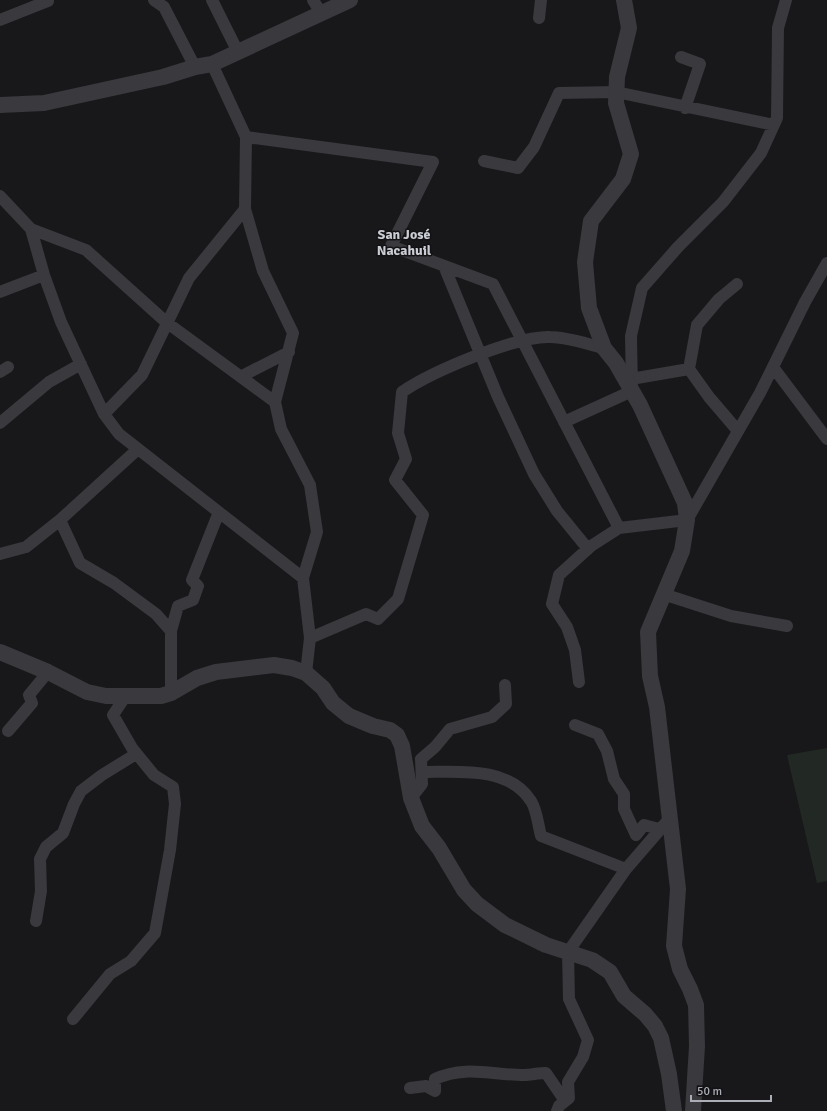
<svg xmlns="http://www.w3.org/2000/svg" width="827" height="1111" viewBox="0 0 827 1111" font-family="Signika,sans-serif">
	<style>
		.park { fill: #222924 }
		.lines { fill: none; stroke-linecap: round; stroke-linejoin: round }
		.minor { stroke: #39393e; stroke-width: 12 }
		.tertiary { stroke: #39393e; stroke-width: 16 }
		.labels { text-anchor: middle; stroke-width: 3; stroke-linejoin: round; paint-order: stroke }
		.district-label { font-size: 14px; font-weight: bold; fill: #cbcdd4; stroke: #131214 }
	</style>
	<rect width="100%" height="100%" fill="#181719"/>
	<path class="park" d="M827 748V881L817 883 787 755Z"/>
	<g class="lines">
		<path class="minor" d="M154 0 164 7 195 67
			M212 0 238 52
			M313 0 321 13
			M539 18 541 0
			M0 20 48 1
			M681 57 700 64 685 108
			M212 64 246 137 245 209 263 271 293 333 275 402 281 429 310 485 317 532 303 578
			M246 137 433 162 391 246 493 284 619 528 687 520 760 393 805 302 827 263
			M484 161 518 168 534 147 559 93 616 92 774 125
			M0 196 31 229 44 275 61 322 104 414 119 434 303 578 310 638 306 673
			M31 229 86 250 166 322 275 402
			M444 266 498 397 534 474 557 511 588 549
			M737 284 719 299 697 325 689 369 709 397 738 431
			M0 292 44 275
			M773 367 827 439
			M0 372 8 367
			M242 376 289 352
			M631 379 689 369
			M104 414 142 375 189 278 245 209
			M564 422 632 391 631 336 642 288 678 247 723 202 761 153 777 118 778 28 786 0
			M0 423 49 382 81 364
			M60 520 80 563 114 583 156 614 171 631V693
			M0 554 26 547 60 520 138 449
			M663 594 731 616 787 626
			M171 631 178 606 193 600 198 586 192 580 219 512
			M310 638 366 614 378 619 398 599 423 515 395 480 406 459 398 433 402 392C431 372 515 336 550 337 567 337 587 344 604 348
			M579 682 575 650 567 627 552 604 559 575 591 546 619 528
			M575 725 598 734 607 751 614 779 624 794V809L636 835 644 825 659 829
			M8 731 32 703 29 695 48 672
			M422 772C458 772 509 766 531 801 537 810 538 825 541 836L626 869
			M411 798 422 784 421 759 435 747 450 729 492 717 506 704 505 685
			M36 921 41 891 40 859 46 847 63 833 74 804 81 791 102 775 136 754
			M73 1019 110 974 131 961 155 933 170 850 175 804 173 787 154 775 132 748 113 715 125 697
			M410 1088 426 1086 435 1091V1079C465 1065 492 1075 524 1075 531 1075 538 1073 546 1073L565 1101
			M557 1111 559 1106 569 1098 568 1082 583 1057 588 1040 569 999 568 952 626 869 670 818"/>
		<path class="tertiary" d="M624 0 629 28 617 77 616 103 631 154 623 179 591 221 585 262 589 308 604 348 616 363 640 405 685 503 687 520 682 551 648 632 650 676 657 707 678 889 674 946 680 969 690 989 696 1005 697 1046 693 1111
			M0 105 44 103 163 77 195 67 212 64 350 0
			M0 652 48 672 87 692 106 696H161L171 693 197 678 216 672 274 665 292 668 306 673 323 688 333 703 349 716 373 726 390 730 397 735 402 746 411 798 422 826 439 848 464 890 477 904 505 925 546 945 592 960 610 972 624 996 645 1014 655 1026 661 1038 669 1074 674 1111"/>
	</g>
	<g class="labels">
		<g class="district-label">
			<text x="404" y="239">San José<tspan x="404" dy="16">Nacahuil</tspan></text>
		</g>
	</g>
	<path d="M691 1095v6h80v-6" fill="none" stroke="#abadb7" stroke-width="2"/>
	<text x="697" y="1095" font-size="12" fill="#abadb7" stroke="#131214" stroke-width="3" paint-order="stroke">50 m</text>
</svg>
